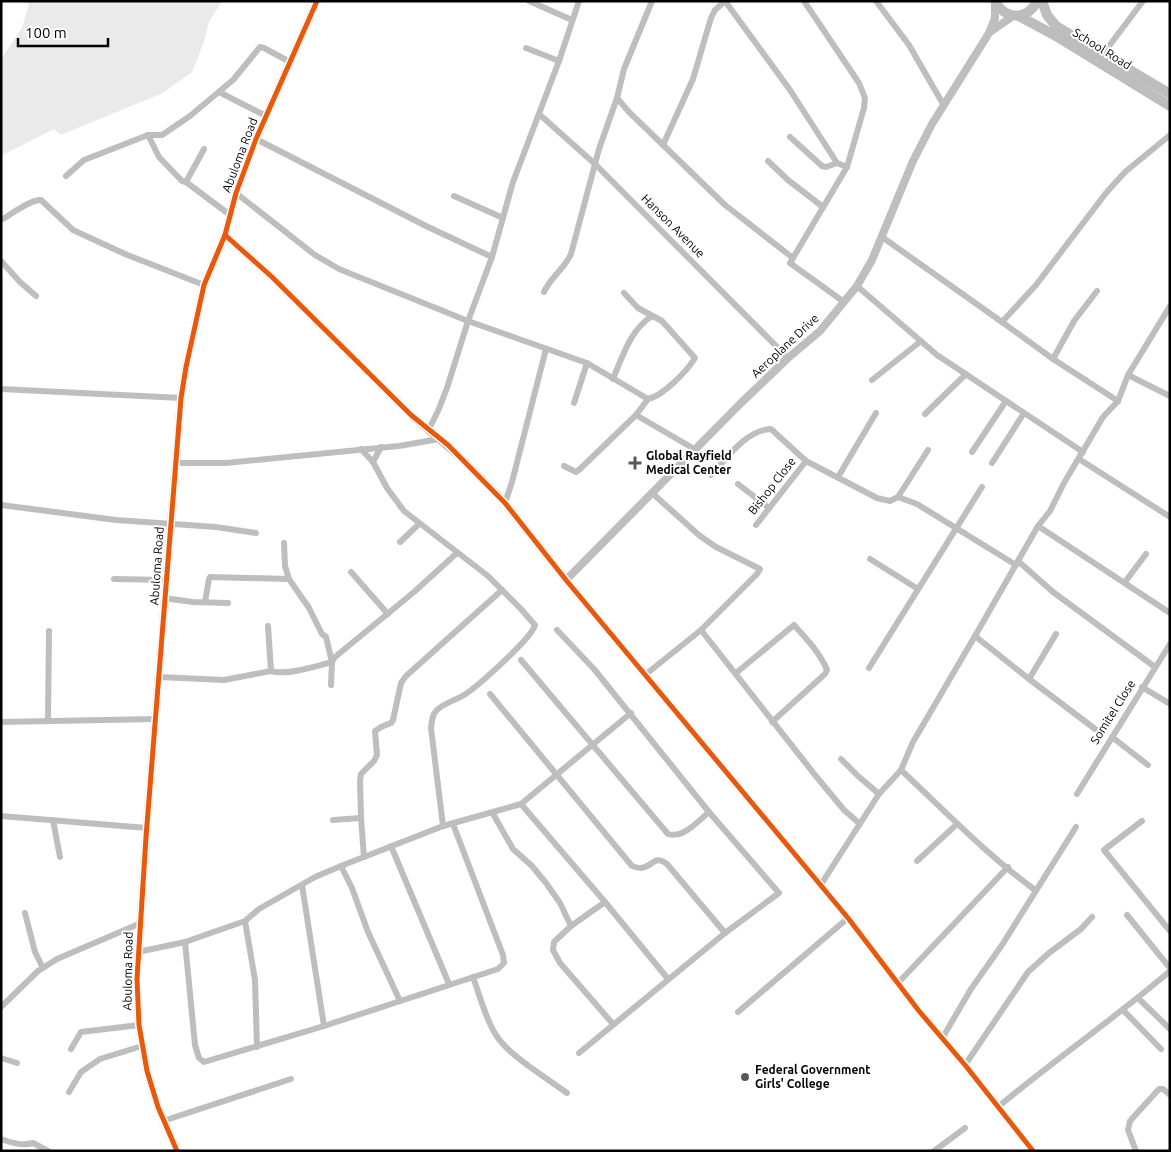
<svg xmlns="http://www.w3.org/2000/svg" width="1171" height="1152" font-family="Ubuntu,sans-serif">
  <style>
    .green { fill: #eaeaea }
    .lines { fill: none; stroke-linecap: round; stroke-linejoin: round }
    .minor { stroke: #bebebe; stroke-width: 6 }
    .tertiary { stroke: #bebebe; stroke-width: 8 }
    .primary { stroke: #bdbdbd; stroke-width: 10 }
    .cycleway-casing { stroke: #fff; stroke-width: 8 }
    .cycleway { stroke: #e8590c; stroke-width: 5 }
    .poi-dot { fill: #595959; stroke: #fff; stroke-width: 2 }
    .labels { text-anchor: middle; stroke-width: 4; stroke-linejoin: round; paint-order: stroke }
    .street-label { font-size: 12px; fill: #000; stroke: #fff }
    .poi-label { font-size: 12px; font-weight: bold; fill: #000; stroke: #fff; text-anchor: start }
  </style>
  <rect width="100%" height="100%" fill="#fff"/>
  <polygon class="green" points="25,1 222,1 209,22 204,42 192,72 163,93 61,135 54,129 1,156 1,59 22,28 29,4"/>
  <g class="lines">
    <g class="minor">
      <polyline points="529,1 572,20"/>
      <polyline points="725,1 790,90 837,163 847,167"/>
      <polyline points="876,1 909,45 943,104"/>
      <polyline points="526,48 559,61"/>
      <polyline points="1103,54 1143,1"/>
      <polyline points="219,92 266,116"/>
      <polyline points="617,98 629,112 725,205 793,258 790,263 844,302"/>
      <polyline points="539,114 595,164 788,358"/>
      <polyline points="148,135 159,157 182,181 186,182"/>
      <polyline points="790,137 822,166 826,167 837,163"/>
      <polyline points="256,139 426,226 492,257"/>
      <polyline points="663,145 693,79 711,18 715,10 725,1"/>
      <polyline points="204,149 186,182 230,215"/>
      <polyline points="768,161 788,180 823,207"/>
      <polyline points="66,176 84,160 148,135 162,135 190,116 233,80 260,47 264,48 290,62"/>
      <polyline points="236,193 315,255 339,269 468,321 587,363 648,399"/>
      <polyline points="454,196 503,218"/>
      <path d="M1,220C10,215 31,199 41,200L73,230L125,254L204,285"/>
      <polyline points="882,237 1002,322"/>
      <polyline points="793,258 847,167 864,108 865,98 859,83 804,1"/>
      <polyline points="1,261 20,282 36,296"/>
      <polyline points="857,286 937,355 1083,452"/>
      <path d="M544,292C550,278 565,268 571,254L599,149L617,98L624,69L652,1"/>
      <polyline points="1053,359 1074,321 1097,291"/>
      <polyline points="1128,375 1170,396"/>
      <path d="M613,379C623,356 630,330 652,316"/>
      <polyline points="872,380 921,341"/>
      <polyline points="1,389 181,398"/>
      <polyline points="1118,401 1053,359 1002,322 1036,285 1106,193 1125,172 1170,135"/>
      <polyline points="574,403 587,363"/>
      <polyline points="925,414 966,374"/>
      <polyline points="636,415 696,450"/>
      <polyline points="428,431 438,411 447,388 468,321 492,257 513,182 559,61 579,1"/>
      <path d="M361,449L373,462L387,488L404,511L488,576L520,608L535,625C532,638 477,687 464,695C456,700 444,703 437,710C432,714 432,721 431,728L443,826"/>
      <polyline points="972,452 1006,401"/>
      <polyline points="1079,459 1170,517"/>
      <polyline points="373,462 381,447"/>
      <polyline points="175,463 226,463 399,446 439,439"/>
      <polyline points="992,463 1024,413"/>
      <path d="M564,466L576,472L580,469L636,415L648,399C663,396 687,371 695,358L662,321L638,308L624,293"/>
      <path d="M711,475C727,458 746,430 771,429L806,461L877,498L890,501L898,497L928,450"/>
      <polyline points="838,477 876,413"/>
      <polyline points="738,484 769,508"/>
      <polyline points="898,497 917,504 1016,565"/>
      <polyline points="505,503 512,482 546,349"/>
      <polyline points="1,505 116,520 216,527 256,533"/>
      <polyline points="756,525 806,461"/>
      <polyline points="1038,526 1170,613"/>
      <polyline points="400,542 419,524"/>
      <polyline points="284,543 285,566 289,579 309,608 322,634 326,637 332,662 331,685"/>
      <polyline points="870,559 918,589"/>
      <polyline points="1018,561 1053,592 1155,667"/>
      <polyline points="351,572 388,614"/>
      <polyline points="114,579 166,580"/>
      <polyline points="566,580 848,918 919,1011 965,1065 1033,1151"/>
      <polyline points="1125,582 1146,554"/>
      <polyline points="164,598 193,602 228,603"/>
      <polyline points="205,602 209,579 210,577 289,579"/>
      <polyline points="268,626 271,671"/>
      <polyline points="557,630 594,669 709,812 779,893 725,933 579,1053"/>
      <polyline points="701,630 815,775 844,810 860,824"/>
      <polyline points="975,636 1029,679 1099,732"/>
      <path d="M521,660L668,834C683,839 698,821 709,812"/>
      <polyline points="869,668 982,487"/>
      <path d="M736,673L794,625C806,638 820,653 827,670L825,674L772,722"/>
      <polyline points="645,675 701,630 757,574 760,569 716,547 700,536 652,493"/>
      <path d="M159,677L224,680L271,671C285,676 318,666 332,662L335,657L414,592L457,553"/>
      <polyline points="1029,679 1056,634"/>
      <polyline points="1142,687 1170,704"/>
      <path d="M490,694L632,866C635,867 638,868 641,868C653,867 654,854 667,864L725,933"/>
      <polyline points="48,720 49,631"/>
      <polyline points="1,722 156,719"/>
      <polyline points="1112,737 1148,765"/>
      <polyline points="841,759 858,776 879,794"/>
      <path d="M901,770C945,811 987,855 1035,890"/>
      <polyline points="1077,794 1170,644"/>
      <polyline points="521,804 605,902 668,979"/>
      <polyline points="492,812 513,849 532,866 546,883 560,903 571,926"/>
      <polyline points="1,816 147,828"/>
      <polyline points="361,818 360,780 361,774 374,761 377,755 375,731 381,727 391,723 393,720 401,683 406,676 502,590"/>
      <polyline points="53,820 60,857"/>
      <polyline points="333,820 361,818 364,857"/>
      <polyline points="1142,821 1104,850 1170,931"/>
      <polyline points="391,846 449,984"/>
      <polyline points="917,861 957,824"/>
      <polyline points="341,866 352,888 368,932 400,1001"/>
      <polyline points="302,885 324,1026"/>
      <polyline points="820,886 879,794 901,770 913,742 975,636 1038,526 1050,511 1064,483 1103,417 1118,401 1128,375 1170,306"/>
      <polyline points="605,902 571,926 554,942 553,950 560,963 613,1024"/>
      <polyline points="25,913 35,952 43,968"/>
      <polyline points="1127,915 1170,968"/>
      <polyline points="245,921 255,980 257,1047"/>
      <polyline points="185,942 195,1045 199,1058 204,1062 324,1026 498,969 504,963 503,955 453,824"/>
      <polyline points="138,952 185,942 245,921 259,909 315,877 341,866 443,826 521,804 631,713"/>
      <path d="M473,977C480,996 485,1018 496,1035C509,1056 547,1078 567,1093"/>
      <polyline points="898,983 1008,867"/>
      <polyline points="1138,998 1170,1029"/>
      <polyline points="1,1007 38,971 57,959 141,923"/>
      <polyline points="1123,1010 1161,1049"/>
      <polyline points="738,1012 848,918"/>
      <polyline points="943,1037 971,989 1002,945 1076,827"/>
      <polyline points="71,1049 81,1032 139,1025"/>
      <polyline points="1,1058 17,1063"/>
      <polyline points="965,1065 1028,972 1049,953 1081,929 1092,917"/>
      <polyline points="69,1092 81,1072 100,1059 142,1046"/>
      <path d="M998,1107C1054,1060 1114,1019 1170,971"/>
      <polyline points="163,1121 291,1079"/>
      <path d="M1,1139C12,1143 22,1146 33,1143L48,1151"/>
      <polyline points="934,1151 965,1128"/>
      <polyline points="1136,1151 1128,1130 1130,1121 1159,1089 1163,1089 1170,1095"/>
    </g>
    <g class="tertiary">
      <polyline points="990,32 1013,16"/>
      <polyline points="225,235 272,277 411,415 460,457 505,503 566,580 741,403 788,358 820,331 857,286 872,260 913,161 932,124 989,33 995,18 995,3"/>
      <polyline points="177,1151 158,1107 147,1071 139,1025 137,979 146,837 181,398 186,367 204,285 225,235 236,193 256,139 317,1"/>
    </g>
    <g class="primary">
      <path d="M995,1C1005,20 1027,21 1037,1"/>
      <polyline points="1042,1 1047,15 1056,26 1170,94"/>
      <polyline points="1019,16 1056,36 1170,106"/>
    </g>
    <g class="cycleway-casing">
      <g id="cycleway">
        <polyline points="225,235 272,277 411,415 448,445 505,503 566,580 848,918 919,1011 965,1065 1033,1151"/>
        <polyline points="177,1151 158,1107 147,1071 139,1025 137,979 146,837 181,398 186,367 204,285 225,235 236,193 256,139 317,1"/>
      </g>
    </g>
    <use href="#cycleway" class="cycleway"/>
  </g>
  <g class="poi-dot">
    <path d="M632.5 455.5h5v5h5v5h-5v5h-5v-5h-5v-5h5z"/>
    <circle cx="745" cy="1077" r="5"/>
  </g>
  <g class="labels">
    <g class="street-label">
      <text transform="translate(1102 49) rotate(32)" y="4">School Road</text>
      <text transform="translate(240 155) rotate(-69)" y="4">Abuloma Road</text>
      <text transform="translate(673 226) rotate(45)" y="4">Hanson Avenue</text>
      <text transform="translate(785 346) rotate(-43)" y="4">Aeroplane Drive</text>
      <text transform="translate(772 486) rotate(-52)" y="4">Bishop Close</text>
      <text transform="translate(157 566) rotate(-86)" y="4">Abuloma Road</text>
      <text transform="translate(1113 712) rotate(-58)" y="4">Somitel Close</text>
      <text transform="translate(128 971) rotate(-89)" y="4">Abuloma Road</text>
    </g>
    <g class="poi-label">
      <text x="646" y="460">Global Rayfield<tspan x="646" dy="14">Medical Center</tspan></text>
      <text x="755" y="1074">Federal Government<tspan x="755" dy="14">Girls' College</tspan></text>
    </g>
  </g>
  <rect width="1171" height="1152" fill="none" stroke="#000000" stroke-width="5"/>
  <path d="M18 38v8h90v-8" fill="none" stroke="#000000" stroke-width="2.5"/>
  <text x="25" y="38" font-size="15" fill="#000000" stroke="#ffffff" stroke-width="4" paint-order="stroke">100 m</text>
</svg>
